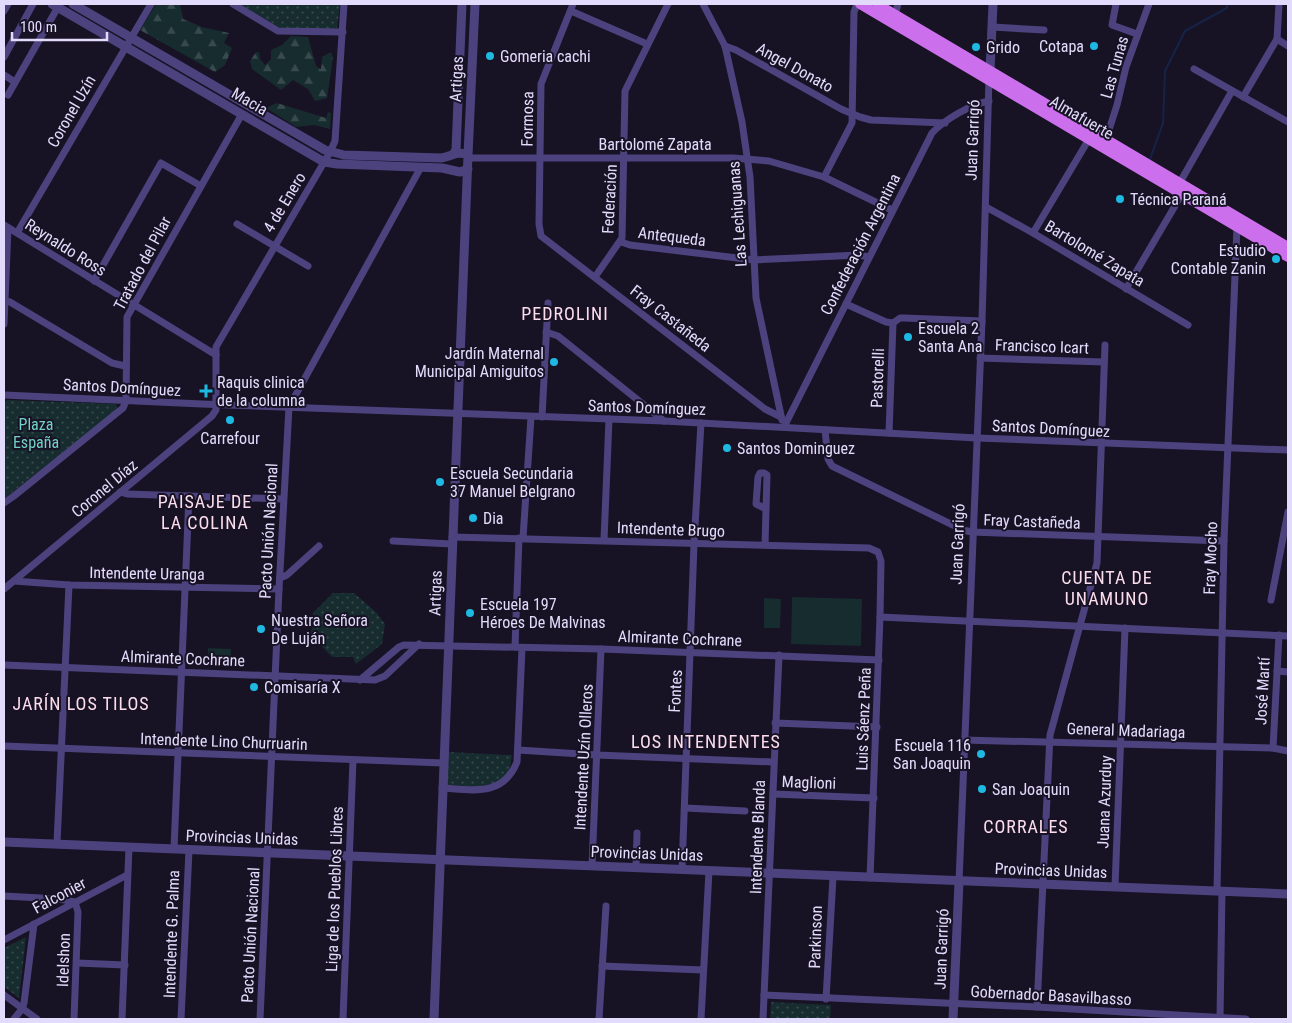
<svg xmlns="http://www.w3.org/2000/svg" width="1292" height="1023" font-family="'Roboto Condensed',sans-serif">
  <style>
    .green { fill: #162c2e }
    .forest { fill: url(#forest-firs) }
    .park { fill: url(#park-dots) }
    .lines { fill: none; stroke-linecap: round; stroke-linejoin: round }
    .stream { stroke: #152347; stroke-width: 2 }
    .minor { stroke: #4c437e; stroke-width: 7 }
    .tertiary { stroke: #4c437e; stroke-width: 9 }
    .primary { stroke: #cc6fed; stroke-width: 10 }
    .poi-dot { fill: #1eb9e3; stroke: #181225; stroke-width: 2 }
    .labels { text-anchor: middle; stroke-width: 4; stroke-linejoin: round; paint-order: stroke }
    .poi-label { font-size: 16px; fill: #e2dbfb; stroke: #181225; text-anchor: start }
    .street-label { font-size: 16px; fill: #e2dbfb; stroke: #181225 }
    .park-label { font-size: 16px; fill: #6fd2c5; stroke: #181225 }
    .neighbourhood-label { font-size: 18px; letter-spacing: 1px; fill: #fbddec; stroke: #181225 }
  </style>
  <defs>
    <pattern id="forest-firs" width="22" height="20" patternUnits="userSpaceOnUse" patternTransform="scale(1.25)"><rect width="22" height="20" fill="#162c2e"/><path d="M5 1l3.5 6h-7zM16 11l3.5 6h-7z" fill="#384a4d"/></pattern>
    <pattern id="park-dots" width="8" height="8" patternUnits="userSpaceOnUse" patternTransform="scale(1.25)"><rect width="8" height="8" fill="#162c2e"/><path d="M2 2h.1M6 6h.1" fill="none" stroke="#384a4d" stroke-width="1.8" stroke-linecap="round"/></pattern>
  </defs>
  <rect width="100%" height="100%" fill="#181225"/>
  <g class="green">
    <polygon points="792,597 862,599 861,646 791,644"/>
    <polygon points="764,598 781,599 780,628 764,628"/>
    <polygon points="208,648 231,649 231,661 208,660"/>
  </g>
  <g class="forest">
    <polygon points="156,4 180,4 183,19 202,27 229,33 224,43 232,48 225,65 215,72 140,30"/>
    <polygon points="291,36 308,37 316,66 321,69 322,57 331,52 333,58 327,98 315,101 308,89 293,80 281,90 252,69 250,61 256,52 259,52 260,59 265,65 271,59 271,50 282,45"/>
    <polygon points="277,103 326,118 328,112 331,113 330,129 314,125 296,127 266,108"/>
  </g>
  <g class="park">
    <polygon points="239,4 340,4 337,28 332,29 282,29"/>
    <polygon points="7,400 116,404 117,407 116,410 4,499 4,403"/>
    <polygon points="333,593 354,593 376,612 385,624 382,644 356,664 353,657 332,657 311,635 313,613"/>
    <path d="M448,752L512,755C511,759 511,766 509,770C501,791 465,786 447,785Z"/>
    <polygon points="26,937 19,998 4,987 4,948"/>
    <polygon points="771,1002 831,1005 830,1019 770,1019"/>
  </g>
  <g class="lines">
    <polyline class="stream" points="1149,162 1163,123 1165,71 1185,31 1227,8 1227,4"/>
    <g class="minor">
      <polyline points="233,4 278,31 343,32"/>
      <polyline points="573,4 541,84 539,224 541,236 765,409 781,417"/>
      <polyline points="703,4 725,46 742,122 750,177 756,298 782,420"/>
      <polyline points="1116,4 1112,25 1137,34"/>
      <polyline points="4,11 8,4"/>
      <polyline points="571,11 647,44"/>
      <polyline points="895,15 898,4"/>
      <polyline points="992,27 1044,30"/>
      <polyline points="1277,39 1288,46"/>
      <polyline points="725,46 736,50 841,109 860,117 871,120 945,123"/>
      <polyline points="4,57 33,4"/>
      <polyline points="1194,69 1288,122"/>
      <polyline points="4,75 15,82"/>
      <polyline points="8,95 58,7"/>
      <polyline points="1243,97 1277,39 1279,4"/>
      <polyline points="1106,139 1117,105 1126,67 1149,4"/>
      <polyline points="469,158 733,158 769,161 824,177 892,210"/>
      <polyline points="824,177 852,123 854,12 857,4"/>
      <polyline points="1179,184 1232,91"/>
      <polyline points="986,207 1033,233 1188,325"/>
      <polyline points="237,224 308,266"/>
      <polyline points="4,225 216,355"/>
      <polyline points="17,233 151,4"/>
      <polyline points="1033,233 1089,139"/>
      <polyline points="621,242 630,245 754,260 859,255 869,257"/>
      <polyline points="595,277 622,238 625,91 668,4"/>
      <polyline points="94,281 161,163 201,186"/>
      <polyline points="1126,289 1182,194"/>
      <polyline points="5,301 10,302 112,363 125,366"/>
      <polyline points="846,304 886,322 893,323 900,318 904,318 982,321"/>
      <polyline points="4,324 8,228"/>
      <polyline points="546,332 558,336 664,421"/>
      <polyline points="980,358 1104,362"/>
      <polyline points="4,395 202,404 664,421 977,438 1288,450"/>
      <polyline points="542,417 548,303"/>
      <path d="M784,427L932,133C944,120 971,104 989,101"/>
      <polyline points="825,430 828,459 832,466 963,530 972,532 1224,541"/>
      <polyline points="889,433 893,323"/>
      <polyline points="120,492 127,494 283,499"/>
      <polyline points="4,503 14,496 123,408 126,401 127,317 242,114"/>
      <polyline points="452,537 869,548 878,552 881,561 880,617 870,878"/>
      <polyline points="523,538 531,417"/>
      <polyline points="604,540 609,419"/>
      <polyline points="393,541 452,544"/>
      <polyline points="765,545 767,475 764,473 760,473 758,477 756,504 766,509"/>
      <polyline points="280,578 287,575 319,546"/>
      <polyline points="14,581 69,585 279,589"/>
      <polyline points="4,589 212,416 216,410 216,347 330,152 335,141 344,4"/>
      <polyline points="1271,600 1288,512"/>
      <polyline points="880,617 1288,636"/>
      <polyline points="515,647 519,538"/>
      <polyline points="4,665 375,680 385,676 419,644"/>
      <polyline points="1277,671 1288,672"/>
      <polyline points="360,680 399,647 404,645 601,649 879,660"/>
      <polyline points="775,723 877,727"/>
      <polyline points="963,740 1273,748 1288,751"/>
      <polyline points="4,746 443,763"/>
      <polyline points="1273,748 1279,635"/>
      <polyline points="518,750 597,755 773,762"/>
      <path d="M442,788C473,790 503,797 517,762L522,648"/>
      <polyline points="773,794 874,798"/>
      <polyline points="685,808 745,811"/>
      <polyline points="57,843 69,585"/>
      <polyline points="174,849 189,496"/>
      <polyline points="592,866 601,649"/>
      <polyline points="636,868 637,833"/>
      <polyline points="682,870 694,544 701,423"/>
      <polyline points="959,882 982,321 989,78"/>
      <polyline points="1115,887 1125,628"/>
      <polyline points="1217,891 1224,541 1237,227"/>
      <polyline points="4,896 59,899 75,902 78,912 74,1019"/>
      <polyline points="4,940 127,875"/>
      <polyline points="77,963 125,965"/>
      <polyline points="602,966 703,970"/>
      <polyline points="4,995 37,1019"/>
      <polyline points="764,995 1037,1007 1246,1019"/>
      <polyline points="826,999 833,877"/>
      <polyline points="1037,1007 1050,735 1097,563 1105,345"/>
      <polyline points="14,1019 22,1009 24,1003 34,924"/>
      <polyline points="122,1019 129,847"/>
      <polyline points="181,1019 189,850"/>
      <polyline points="260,1019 279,589 289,407 421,167"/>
      <polyline points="343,1019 353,760"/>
      <polyline points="599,1019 606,906"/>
      <polyline points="701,1019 709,871"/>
      <polyline points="763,1019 779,655"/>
      <polyline points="1220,1019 1222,891"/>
    </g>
    <g class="tertiary">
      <polyline points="52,4 324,162 337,164 442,168 460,172 468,169"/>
      <path d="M73,4L325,150L344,155L441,158C451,157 457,150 468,155L434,1019"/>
      <polyline points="990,71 993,4"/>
      <polyline points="454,153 456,150 462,4"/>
      <polyline points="468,155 475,4"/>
      <polyline points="4,842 1288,894"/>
      <polyline points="953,1019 959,882"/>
    </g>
    <g class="primary">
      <polyline points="860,4 1288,257"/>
      <polyline points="877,4 1288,247"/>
    </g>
  </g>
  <g class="poi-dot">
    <circle cx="1094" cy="46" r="5"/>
    <circle cx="976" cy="47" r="5"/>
    <circle cx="490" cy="56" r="5"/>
    <circle cx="1120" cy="199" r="5"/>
    <circle cx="1276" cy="259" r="5"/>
    <circle cx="908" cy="337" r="5"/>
    <circle cx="554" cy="362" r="5"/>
    <path d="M203.5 383.5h5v5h5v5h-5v5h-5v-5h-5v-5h5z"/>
    <circle cx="230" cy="420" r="5"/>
    <circle cx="727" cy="448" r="5"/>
    <circle cx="440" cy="482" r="5"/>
    <circle cx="473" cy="518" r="5"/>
    <circle cx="470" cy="613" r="5"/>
    <circle cx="261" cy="629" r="5"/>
    <circle cx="254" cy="687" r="5"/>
    <circle cx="981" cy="754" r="5"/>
    <circle cx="982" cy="789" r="5"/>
  </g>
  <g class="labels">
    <g class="poi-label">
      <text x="1084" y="52" text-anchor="end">Cotapa</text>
      <text x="986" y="53">Grido</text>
      <text x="500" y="62">Gomeria cachi</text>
      <text x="1130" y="205">Técnica Paraná</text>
      <text x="1266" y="256" text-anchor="end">Estudio<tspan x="1266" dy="18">Contable Zanin</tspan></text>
      <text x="918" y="334">Escuela 2<tspan x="918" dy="18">Santa Ana</tspan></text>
      <text x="544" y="359" text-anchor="end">Jardín Maternal<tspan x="544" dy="18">Municipal Amiguitos</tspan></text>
      <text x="217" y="388">Raquis clinica<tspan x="217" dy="18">de la columna</tspan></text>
      <text x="230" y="444" text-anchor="middle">Carrefour</text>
      <text x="737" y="454">Santos Dominguez</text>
      <text x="450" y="479">Escuela Secundaria<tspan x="450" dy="18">37 Manuel Belgrano</tspan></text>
      <text x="483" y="524">Dia</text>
      <text x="480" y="610">Escuela 197<tspan x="480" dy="18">Héroes De Malvinas</tspan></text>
      <text x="271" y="626">Nuestra Señora<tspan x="271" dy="18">De Luján</tspan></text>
      <text x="264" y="693">Comisaría X</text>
      <text x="971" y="751" text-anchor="end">Escuela 116<tspan x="971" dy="18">San Joaquin</tspan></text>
      <text x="992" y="795">San Joaquin</text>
    </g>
    <g class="street-label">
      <text transform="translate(795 67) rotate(29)" y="6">Angel Donato</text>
      <text transform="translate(1114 67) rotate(-74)" y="6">Las Tunas</text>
      <text transform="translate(456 79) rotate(-87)" y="6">Artigas</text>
      <text transform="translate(250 101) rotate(30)" y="6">Macia</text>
      <text transform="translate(71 111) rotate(-60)" y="6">Coronel Uzín</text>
      <text transform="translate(1082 117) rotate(30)" y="6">Almafuerte</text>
      <text transform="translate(527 119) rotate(-89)" y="6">Formosa</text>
      <text transform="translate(972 140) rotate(-88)" y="6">Juan Garrigó</text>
      <text x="655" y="150">Bartolomé Zapata</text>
      <text transform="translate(609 199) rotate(-87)" y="6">Federación</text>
      <text transform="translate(284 202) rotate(-59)" y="6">4 de Enero</text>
      <text transform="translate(737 214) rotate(-94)" y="6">Las Lechiguanas</text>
      <text transform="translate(672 236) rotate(7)" y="6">Antequeda</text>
      <text transform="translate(860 244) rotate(-63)" y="6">Confederación Argentina</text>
      <text transform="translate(66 247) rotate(32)" y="6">Reynaldo Ross</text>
      <text transform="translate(1095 253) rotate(31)" y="6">Bartolomé Zapata</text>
      <text transform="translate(142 263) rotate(-62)" y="6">Tratado del Pilar</text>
      <text transform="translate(671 318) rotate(38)" y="6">Fray Castañeda</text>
      <text transform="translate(1042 346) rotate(2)" y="6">Francisco Icart</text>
      <text transform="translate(877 378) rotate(-88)" y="6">Pastorelli</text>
      <text transform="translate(122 387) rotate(3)" y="6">Santos Domínguez</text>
      <text transform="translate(647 407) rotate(2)" y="6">Santos Domínguez</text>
      <text transform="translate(1051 428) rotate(3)" y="6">Santos Domínguez</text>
      <text transform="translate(104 488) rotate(-40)" y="6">Coronel Díaz</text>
      <text transform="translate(1032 521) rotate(2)" y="6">Fray Castañeda</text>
      <text transform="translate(671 529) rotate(2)" y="6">Intendente Brugo</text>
      <text transform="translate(268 531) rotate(-87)" y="6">Pacto Unión Nacional</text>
      <text transform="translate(957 544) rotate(-88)" y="6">Juan Garrigó</text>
      <text transform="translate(1210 558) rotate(-88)" y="6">Fray Mocho</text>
      <text transform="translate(147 573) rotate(1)" y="6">Intendente Uranga</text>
      <text transform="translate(435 593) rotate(-88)" y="6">Artigas</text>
      <text transform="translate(680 638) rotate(2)" y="6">Almirante Cochrane</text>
      <text transform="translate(183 658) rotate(2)" y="6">Almirante Cochrane</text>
      <text transform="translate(675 691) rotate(-87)" y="6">Fontes</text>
      <text transform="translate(1262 691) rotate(-87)" y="6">José Martí</text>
      <text transform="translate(863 719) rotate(-88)" y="6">Luis Sáenz Peña</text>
      <text transform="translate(1126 730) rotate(2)" y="6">General Madariaga</text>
      <text transform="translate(224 741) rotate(2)" y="6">Intendente Lino Churruarin</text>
      <text transform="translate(583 757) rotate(-87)" y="6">Intendente Uzín Olleros</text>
      <text transform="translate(809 782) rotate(2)" y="6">Maglioni</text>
      <text transform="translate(1104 802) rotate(-88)" y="6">Juana Azurduy</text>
      <text transform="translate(242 837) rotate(2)" y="6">Provincias Unidas</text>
      <text transform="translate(757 837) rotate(-88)" y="6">Intendente Blanda</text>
      <text transform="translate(647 853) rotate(2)" y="6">Provincias Unidas</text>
      <text transform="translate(1051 870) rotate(2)" y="6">Provincias Unidas</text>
      <text transform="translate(334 889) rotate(-88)" y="6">Liga de los Pueblos Libres</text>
      <text transform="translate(59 895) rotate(-28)" y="6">Falconier</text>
      <text transform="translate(171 934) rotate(-88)" y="6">Intendente G. Palma</text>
      <text transform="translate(250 935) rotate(-87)" y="6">Pacto Unión Nacional</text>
      <text transform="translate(815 937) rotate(-88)" y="6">Parkinson</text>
      <text transform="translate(941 949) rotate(-88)" y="6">Juan Garrigó</text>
      <text transform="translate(63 960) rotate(-88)" y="6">Idelshon</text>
      <text transform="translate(1051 995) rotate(3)" y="6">Gobernador Basavilbasso</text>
    </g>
    <g class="park-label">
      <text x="36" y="430">Plaza<tspan x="36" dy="18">España</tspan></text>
    </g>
    <g class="neighbourhood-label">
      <text x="565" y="320">PEDROLINI</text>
      <text x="205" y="508">PAISAJE DE<tspan x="205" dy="21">LA COLINA</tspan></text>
      <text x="1107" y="584">CUENTA DE<tspan x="1107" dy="21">UNAMUNO</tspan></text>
      <text x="81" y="710">JARÍN LOS TILOS</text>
      <text x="706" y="748">LOS INTENDENTES</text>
      <text x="1026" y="833">CORRALES</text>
    </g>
  </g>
  <rect width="1292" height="1023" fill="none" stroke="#e2dbfb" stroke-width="10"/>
  <path d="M12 32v8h95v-8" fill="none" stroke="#e2dbfb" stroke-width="2.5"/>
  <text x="20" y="32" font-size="15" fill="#e2dbfb" stroke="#181225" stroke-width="4" paint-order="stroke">100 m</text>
</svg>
